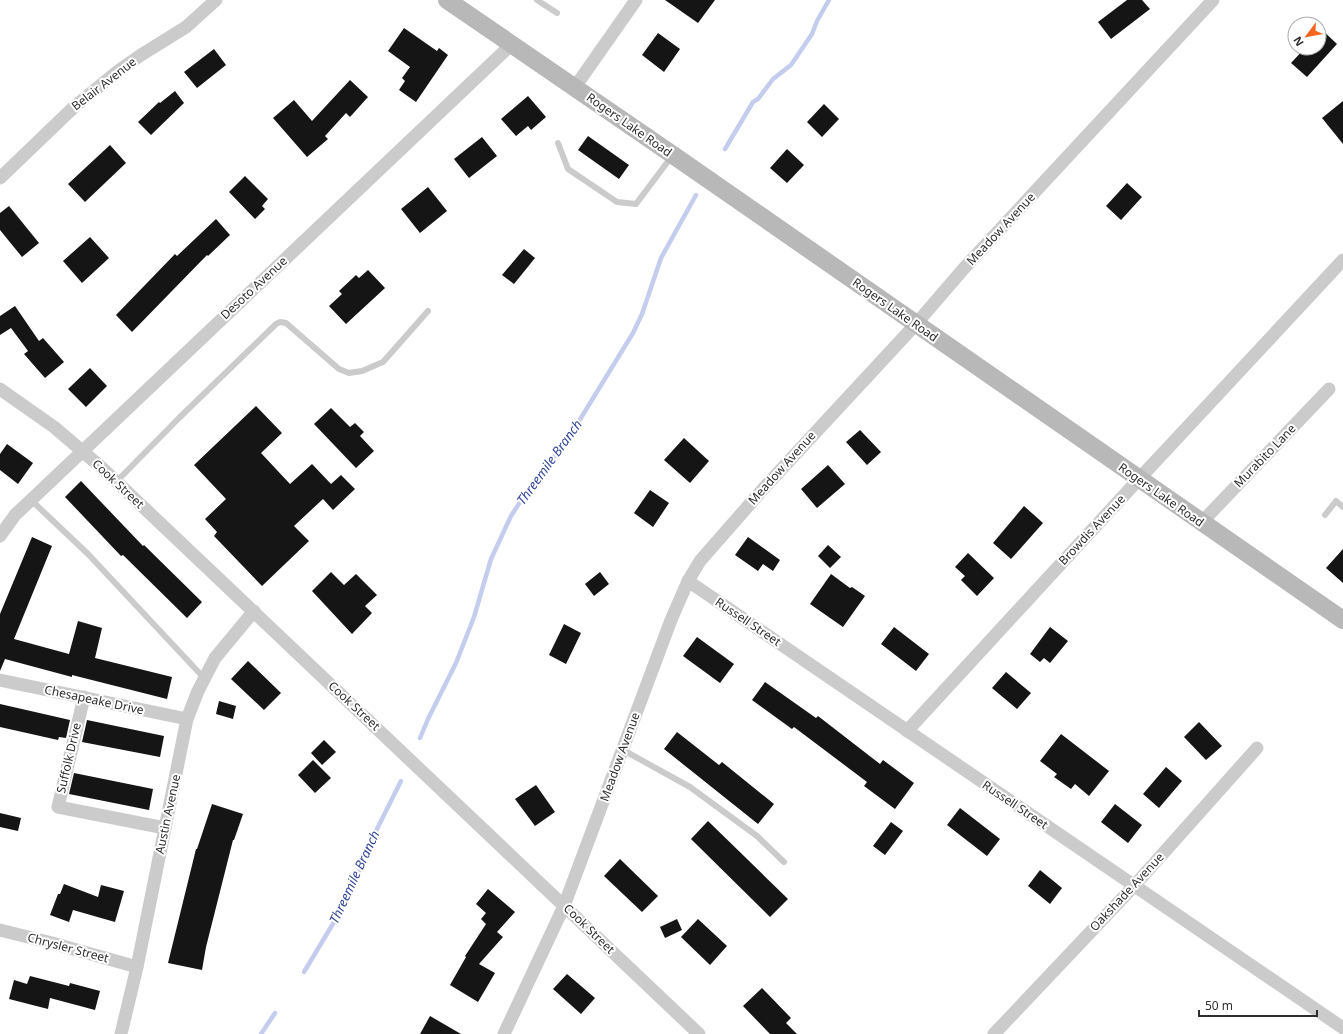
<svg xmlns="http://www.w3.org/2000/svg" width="1343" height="1034" font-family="'Noto Sans',sans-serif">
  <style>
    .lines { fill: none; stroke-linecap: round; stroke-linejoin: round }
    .stream { stroke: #c5cdef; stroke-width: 4.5 }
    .building { fill: #151515 }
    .lane { stroke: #cbcbcb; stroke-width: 6 }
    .street { stroke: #cbcbcb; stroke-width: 13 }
    .secondary { stroke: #b8b8b8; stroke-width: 18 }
    .labels { text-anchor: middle; stroke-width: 4; stroke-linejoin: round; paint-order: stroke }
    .street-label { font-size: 12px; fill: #2e2e2e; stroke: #fff }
    .water-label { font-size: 13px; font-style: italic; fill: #344999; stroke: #fff }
  </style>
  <rect width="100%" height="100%" fill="#fff"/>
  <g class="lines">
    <g class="stream">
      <polyline points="725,149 753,102 758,99 773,79 791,65 812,34 817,21 829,0"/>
      <polyline points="420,738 428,719 456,663 474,617 491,559 511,516 535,479 540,476 550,459 555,456 568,434 576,426 633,333 642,314 661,258 696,195"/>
      <polyline points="304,972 340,912 368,852 368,847 401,781"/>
      <polyline points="261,1034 275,1013"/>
    </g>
  </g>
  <g class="building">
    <polygon points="665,0 715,0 698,23"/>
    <polygon points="1127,0 1142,0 1150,9 1111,39 1098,22"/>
    <polygon points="1319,27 1337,44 1307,77 1291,63 1305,48 1319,48"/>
    <polygon points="404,28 437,51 439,48 448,55 416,102 399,90 405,81 402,78 410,67 388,51"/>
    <polygon points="658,33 680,49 664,72 642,55"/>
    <polygon points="214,49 226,65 197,88 184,72"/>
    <polygon points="350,80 368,97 350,117 346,113 325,136 328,139 307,157 273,118 294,100 312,121"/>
    <polygon points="175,91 184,103 151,135 138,122 159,102 160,103"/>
    <polygon points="528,96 546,117 531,130 528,126 516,136 501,119"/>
    <polygon points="1343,101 1343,144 1322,118"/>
    <polygon points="824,104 839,119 822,137 807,122"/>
    <polygon points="588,136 629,165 619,179 578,150"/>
    <polygon points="482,137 497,156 469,178 454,159"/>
    <polygon points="110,145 126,163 85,202 68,184"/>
    <polygon points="787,149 804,165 787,183 770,168"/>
    <polygon points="245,176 268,199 262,206 265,209 255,219 229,192"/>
    <polygon points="1127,183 1142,197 1121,220 1106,206"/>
    <polygon points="428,187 447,211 420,233 401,209"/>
    <polygon points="9,206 39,243 22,257 0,230 0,213"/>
    <polygon points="216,219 230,235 208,256 207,255 132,332 116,315 175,254 177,256"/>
    <polygon points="90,237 109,258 82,283 63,261"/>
    <polygon points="524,249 535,258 514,284 502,275"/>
    <polygon points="368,270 385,288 346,324 329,306 342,294 339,291 356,275 359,278"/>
    <polygon points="15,306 39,341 43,338 64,362 45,378 24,354 28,351 11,328 0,335 0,316"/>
    <polygon points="90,368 107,386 86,407 68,389"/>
    <polygon points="256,406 282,433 261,453 290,484 312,464 331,484 341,475 355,489 333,510 323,499 294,526 309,541 262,586 214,536 217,532 205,519 226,499 194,465"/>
    <polygon points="331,408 350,427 355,423 364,432 360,436 374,451 356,468 314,424"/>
    <polygon points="860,430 881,452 867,465 846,442"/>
    <polygon points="684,438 709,461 690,483 664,460"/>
    <polygon points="7,444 33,463 18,484 0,470 0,454"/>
    <polygon points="828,465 845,484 817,508 801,489"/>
    <polygon points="81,481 143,546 144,545 202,602 187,618 123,555 121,556 65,497"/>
    <polygon points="650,490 669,503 653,527 634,513"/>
    <polygon points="1024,506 1043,523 1011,559 993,543"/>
    <polygon points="32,537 52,546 14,639 69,654 78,621 102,628 95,658 172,677 167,699 72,675 72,677 5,659 0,671 0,614"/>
    <polygon points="748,537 780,560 773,571 763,564 758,571 735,555"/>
    <polygon points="828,545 841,557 830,568 818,556"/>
    <polygon points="1343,549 1343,583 1326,568"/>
    <polygon points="968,553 994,578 977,596 961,580 965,576 955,567"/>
    <polygon points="331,572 344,585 356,574 377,595 365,606 372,613 352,634 312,591"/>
    <polygon points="600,572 609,584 594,596 585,584"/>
    <polygon points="831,574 850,588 852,587 865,596 843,627 810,604"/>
    <polygon points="564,624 581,633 566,664 549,655"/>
    <polygon points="894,627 929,654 916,671 881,644"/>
    <polygon points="1050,627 1068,641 1050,663 1044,658 1040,662 1030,654"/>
    <polygon points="697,637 734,664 720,683 683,656"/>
    <polygon points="248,661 281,693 264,710 231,679"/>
    <polygon points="1006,672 1031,693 1017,709 992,688"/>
    <polygon points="765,682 816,718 818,716 880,764 883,760 914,783 895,809 864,786 867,782 794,727 792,729 752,700"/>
    <polygon points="219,701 236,706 233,719 216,714"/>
    <polygon points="0,704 70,720 66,738 59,737 58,740 0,727"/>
    <polygon points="87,720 164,736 160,757 82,742"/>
    <polygon points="1199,722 1222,746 1206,760 1184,737"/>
    <polygon points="677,732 719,765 722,762 774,804 758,824 664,749"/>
    <polygon points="1061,734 1109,771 1089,796 1075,784 1071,789 1054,777 1057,774 1040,761"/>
    <polygon points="324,740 336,752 322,765 311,753"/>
    <polygon points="313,760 331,778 315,793 298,775"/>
    <polygon points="1166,767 1182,781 1159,808 1143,794"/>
    <polygon points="74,773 153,789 149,810 69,794"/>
    <polygon points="536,785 555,812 535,826 515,799"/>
    <polygon points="212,804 243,814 234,840 233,840 206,947 202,970 168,963 196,849 197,849"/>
    <polygon points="1115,804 1142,825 1128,843 1101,822"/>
    <polygon points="960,808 1000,839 987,856 947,825"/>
    <polygon points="0,813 21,818 18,831 0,827"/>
    <polygon points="708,821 788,899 770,917 691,839"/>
    <polygon points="891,822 903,831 885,855 873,846"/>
    <polygon points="620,859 658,896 642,912 604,876"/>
    <polygon points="1040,870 1062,888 1050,904 1028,886"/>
    <polygon points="64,884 98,897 101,885 124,891 115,922 73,910 69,922 50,915 58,894 60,894"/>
    <polygon points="488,889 515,912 497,932 503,937 479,964 495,973 478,1002 450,985 466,957 465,956 486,924 481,919 486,913 476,904"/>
    <polygon points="677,919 682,930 665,938 660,927"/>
    <polygon points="698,919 727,946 710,965 681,937"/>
    <polygon points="567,974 595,998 581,1014 553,989"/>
    <polygon points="30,976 69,986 70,983 100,991 95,1010 50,998 48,1009 9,999 14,980 27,984"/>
    <polygon points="762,988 791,1018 786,1023 797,1034 770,1034 743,1006"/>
    <polygon points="430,1016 461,1034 420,1034"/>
  </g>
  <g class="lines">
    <g class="lane">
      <polyline points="537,0 557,13"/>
      <polyline points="558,143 568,169 617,202 636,204 672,156"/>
      <polyline points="117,481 179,418 276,324 280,322 286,323 339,369 349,373 362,371 383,362 428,311"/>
      <polyline points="31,500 88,554 205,679"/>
      <polyline points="1325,515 1336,501 1343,507"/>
      <polyline points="623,750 690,787 757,836 784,862"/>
    </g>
    <g class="street">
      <polyline points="575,87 636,0"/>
      <polyline points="0,178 74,107 118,71 141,55 186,27 216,0"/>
      <polyline points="0,389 54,427 102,468 699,1034"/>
      <polyline points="1201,523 1329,389"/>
      <polyline points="0,536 15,515 31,500 512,44"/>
      <polyline points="688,581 1343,1028"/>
      <polyline points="0,680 187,719"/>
      <polyline points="84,697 58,807 165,828"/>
      <polyline points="907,731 1139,479 1343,260"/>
      <polyline points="0,930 52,943 137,967"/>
      <polyline points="121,1034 137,967 187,719 198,691 215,658 254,611"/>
      <polyline points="504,1034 564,906 671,620 688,581 700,561 763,489 916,324 966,266 1213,0"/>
      <polyline points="994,1034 1134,886 1257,748"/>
    </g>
    <polyline class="secondary" points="447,0 673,155 1343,620"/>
  </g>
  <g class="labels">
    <g class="street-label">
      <text transform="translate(104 84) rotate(-38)" y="4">Belair Avenue</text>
      <text transform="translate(629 125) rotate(35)" y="4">Rogers Lake Road</text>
      <text transform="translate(1001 229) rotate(-47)" y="4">Meadow Avenue</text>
      <text transform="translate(254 288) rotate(-43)" y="4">Desoto Avenue</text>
      <text transform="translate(895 310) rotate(35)" y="4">Rogers Lake Road</text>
      <text transform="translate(1265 456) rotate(-46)" y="4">Murabito Lane</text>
      <text transform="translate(782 468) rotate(-48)" y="4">Meadow Avenue</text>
      <text transform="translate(118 484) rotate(43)" y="4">Cook Street</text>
      <text transform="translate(1161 495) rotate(35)" y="4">Rogers Lake Road</text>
      <text transform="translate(1092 530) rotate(-47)" y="4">Browdis Avenue</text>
      <text transform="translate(748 622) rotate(34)" y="4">Russell Street</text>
      <text transform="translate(94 700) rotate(12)" y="4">Chesapeake Drive</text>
      <text transform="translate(354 706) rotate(43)" y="4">Cook Street</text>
      <text transform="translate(620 757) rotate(-70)" y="4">Meadow Avenue</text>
      <text transform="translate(69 758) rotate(-77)" y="4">Suffolk Drive</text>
      <text transform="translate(1015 805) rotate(34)" y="4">Russell Street</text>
      <text transform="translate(168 814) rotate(-78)" y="4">Austin Avenue</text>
      <text transform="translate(1127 892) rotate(-47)" y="4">Oakshade Avenue</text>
      <text transform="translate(589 929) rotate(44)" y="4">Cook Street</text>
      <text transform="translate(68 948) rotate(15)" y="4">Chrysler Street</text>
    </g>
    <g class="water-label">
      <text transform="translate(549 462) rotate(-54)" y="5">Threemile Branch</text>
      <text transform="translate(354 877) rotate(-65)" y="5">Threemile Branch</text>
    </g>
  </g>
  <g transform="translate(1307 36) rotate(238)"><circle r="19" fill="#ffffff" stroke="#ababab"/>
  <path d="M0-3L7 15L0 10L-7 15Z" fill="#f6661f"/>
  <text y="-6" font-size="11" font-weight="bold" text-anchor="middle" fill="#2e2e2e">N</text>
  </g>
  <path d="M1199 1010v6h118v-6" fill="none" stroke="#2e2e2e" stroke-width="2"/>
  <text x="1205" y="1010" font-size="12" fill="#2e2e2e" stroke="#ffffff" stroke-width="3" paint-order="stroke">50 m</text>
</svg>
